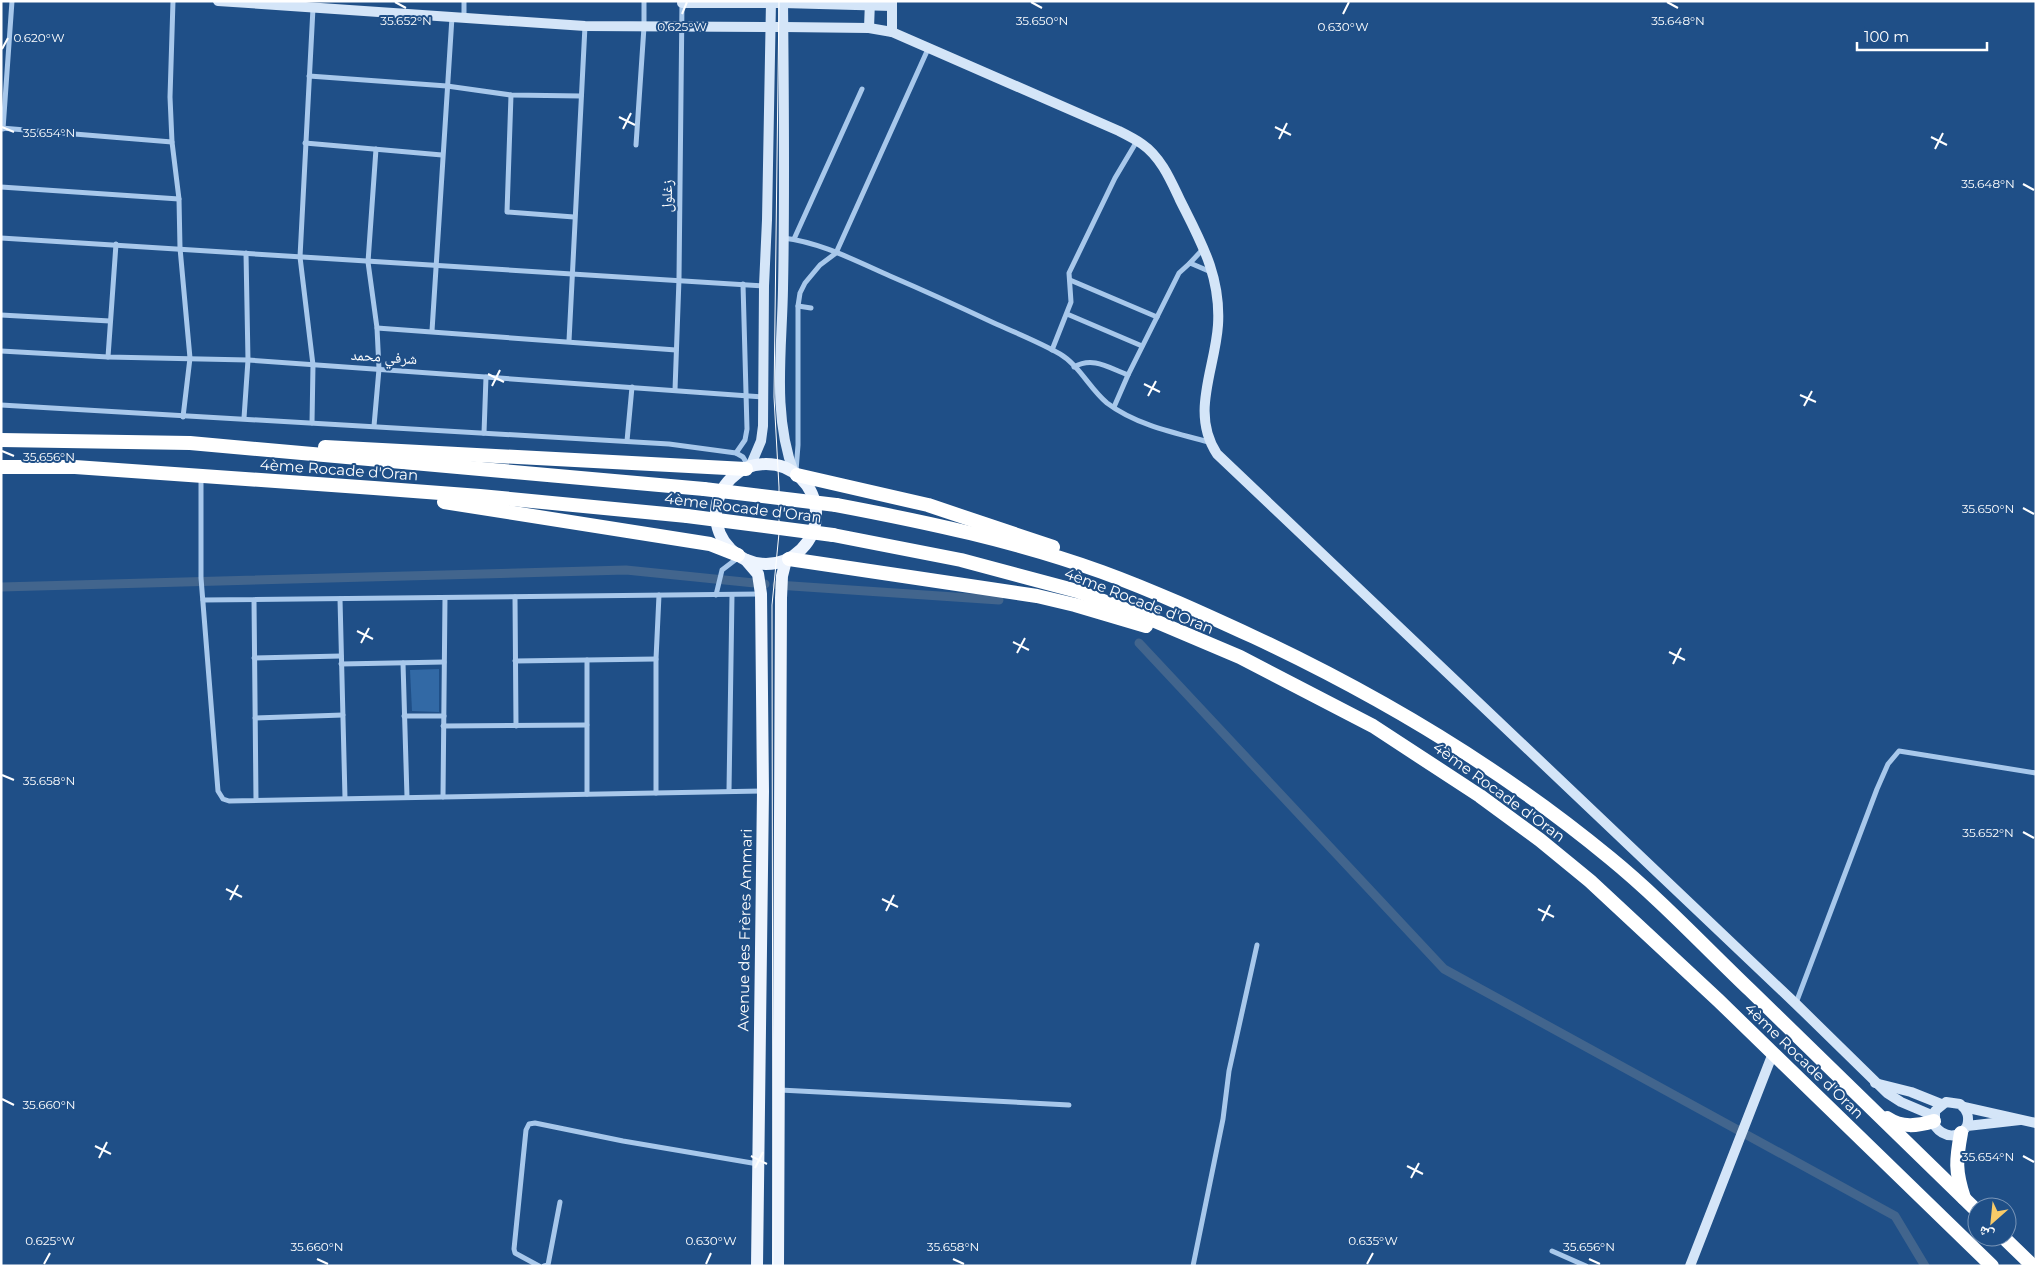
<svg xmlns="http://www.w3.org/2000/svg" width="2037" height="1267" font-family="Montserrat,'Noto Naskh Arabic',sans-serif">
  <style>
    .green { fill: #3269a5 }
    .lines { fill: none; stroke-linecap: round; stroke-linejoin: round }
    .canal { stroke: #42658d; stroke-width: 9 }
    .street { stroke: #a8c8eb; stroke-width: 5 }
    .secondary { stroke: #d4e5f8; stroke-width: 10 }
    .primary { stroke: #edf4fe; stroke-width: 12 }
    .highway { stroke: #fff; stroke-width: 14 }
    .tram { stroke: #fff; stroke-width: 1 }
    .highway-bridge { stroke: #fff; stroke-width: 14 }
    .ticks { fill: none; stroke: #fff; stroke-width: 2 }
    .labels { text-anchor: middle; stroke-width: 4; stroke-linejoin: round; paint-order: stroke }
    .street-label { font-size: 15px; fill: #fff; stroke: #1f4f87 }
    .ticks-label { font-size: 12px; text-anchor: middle; fill: #fff; stroke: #1f4f87; stroke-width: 4; stroke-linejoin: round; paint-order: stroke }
  </style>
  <rect width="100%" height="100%" fill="#1f4f87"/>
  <polygon class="green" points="439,669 439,712 412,711 410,670"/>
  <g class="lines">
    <g class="canal">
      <polyline points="777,585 999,600"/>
      <polyline points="1,587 626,570 765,584"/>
      <polyline points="1139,643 1444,969 1895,1216 1925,1266"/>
    </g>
    <g class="street">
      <polyline points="173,1 170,97 172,142 179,199 180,248 190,358 183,417"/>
      <polyline points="464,18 464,1"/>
      <polyline points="309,76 447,86 511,95 581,96"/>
      <polyline points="511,95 507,212 574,217"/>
      <polyline points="1,128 172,142"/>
      <polyline points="3,129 12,1"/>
      <polyline points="305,143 442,155"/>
      <polyline points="636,145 644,27 644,1"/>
      <polyline points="1,187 179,199"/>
      <polyline points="1,238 764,286"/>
      <path d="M783,238C820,242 856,261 890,276C925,291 960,307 994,323C1016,333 1039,342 1060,354C1079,365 1090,389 1107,403C1136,425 1175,433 1209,442"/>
      <polyline points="794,239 862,89"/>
      <polyline points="1190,263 1204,248"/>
      <polyline points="1070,280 1157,317"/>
      <polyline points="798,306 811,308"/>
      <polyline points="1067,314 1142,346"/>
      <polyline points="1,315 110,321"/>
      <polyline points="377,328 676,350"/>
      <polyline points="432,331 452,17"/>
      <polyline points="569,341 585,26"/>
      <polyline points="1052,350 1071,302 1069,273 1115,178 1137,141"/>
      <polyline points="1,351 108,357 248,360 763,397"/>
      <polyline points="108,357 116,244"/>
      <path d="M1074,367C1093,356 1109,368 1128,375"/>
      <polyline points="675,390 679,279 682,2"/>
      <polyline points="1,405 669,444 736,453 743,457 749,467"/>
      <polyline points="1114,407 1128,375 1179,273 1190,263 1211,272"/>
      <polyline points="244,418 248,360 246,253"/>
      <polyline points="312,423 313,365 300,257 313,8"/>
      <polyline points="374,426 379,369 377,328 368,262 376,149"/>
      <polyline points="484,433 486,377"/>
      <polyline points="627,441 632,387"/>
      <polyline points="736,453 745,440 747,429 743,284"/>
      <polyline points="796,471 798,445 798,306 800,293 805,283 820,265 836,253 928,49"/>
      <polyline points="201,477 201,578 218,791 223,799 229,801 762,791"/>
      <polyline points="716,595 722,570 739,557"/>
      <polyline points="515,597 516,726"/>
      <polyline points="340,599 345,798"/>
      <polyline points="203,600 760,594"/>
      <polyline points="254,600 256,800"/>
      <polyline points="254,658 341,656"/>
      <polyline points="515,661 656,659"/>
      <polyline points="403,663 407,797"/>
      <polyline points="341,664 444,662"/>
      <polyline points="404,716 444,716"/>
      <polyline points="255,718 343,715"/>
      <polyline points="443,726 587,725"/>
      <polyline points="729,791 732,595"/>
      <polyline points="656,793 656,659 659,595"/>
      <polyline points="587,794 587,660"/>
      <polyline points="443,797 445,598"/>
      <polyline points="1796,1003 1877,789 1888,764 1899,751 2036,773"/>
      <polyline points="780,1090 1069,1105"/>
      <polyline points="1552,1251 1586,1266"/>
      <polyline points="539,1266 515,1253 514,1249 526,1130 529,1124 535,1123 623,1141 758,1164"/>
      <polyline points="544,1266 548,1265 560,1202"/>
      <polyline points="1193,1266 1223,1119 1229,1071 1257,945"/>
    </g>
    <g class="secondary">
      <path d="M218,1L585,26L784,27L869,28L892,32L1119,131C1127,135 1135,139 1142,144C1161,157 1171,181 1180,200C1201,242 1221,276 1218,325C1215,370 1190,413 1217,454L1796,1004L1887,1093L1901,1102L1934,1116"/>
      <path d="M783,1C784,97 785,193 783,289C782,350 772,415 794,473"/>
      <polyline points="682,3 783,3 892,6"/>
      <polyline points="869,28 870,1"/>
      <polyline points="892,32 892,1"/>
      <polyline points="750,467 761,441 763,426 764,286 767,220 771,1"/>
      <polyline points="1875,1083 1911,1092 1941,1104"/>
      <polyline points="1964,1107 2036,1123"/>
      <path d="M1967,1126C1970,1116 1967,1110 1960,1104L1946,1102L1935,1111V1126C1944,1138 1959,1139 1967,1126L2020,1120"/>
      <polyline points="1690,1266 1773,1053"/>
    </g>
    <g class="primary">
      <circle cx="766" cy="514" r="50"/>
      <polyline points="746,560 758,574 761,594 763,791 757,1266"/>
      <polyline points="778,1266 781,598 782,576 786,560"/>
    </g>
    <g class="highway">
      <polyline points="1,440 190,443 704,489"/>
      <polyline points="325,447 746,469"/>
      <polyline points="1,467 75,467 374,488 480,496 687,516"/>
      <polyline points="797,475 928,505 1053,547"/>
      <polyline points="444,502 710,544 738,555"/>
      <path d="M836,505C926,522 1016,541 1102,572C1154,591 1204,614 1254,637C1382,697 1501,768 1610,858C1659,898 1704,946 1750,990C1826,1064 1901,1138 1977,1211"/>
      <polyline points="833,535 961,560 1077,591 1148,618 1240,657 1373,726 1480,796 1540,840 1590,881 1718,1000 1992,1266"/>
      <polyline points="789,559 1037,596 1075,605 1146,626"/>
      <path d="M1887,1118C1902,1128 1917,1126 1934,1121"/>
      <path d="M1961,1133C1956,1160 1955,1171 1964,1198"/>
      <polyline points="2003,1237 2033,1266"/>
    </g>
    <polyline class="tram" points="773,1266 772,605 779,533 779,487 774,397 779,1"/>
    <g class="highway-bridge">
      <polyline points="704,489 836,505"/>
      <polyline points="687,516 833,535"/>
    </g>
  </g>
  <path class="ticks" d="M395,2L406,8M1031,2L1042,8M1667,2L1678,8M682,14L687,2M1343,14L1349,2M2,49L8,38M619,117L635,125M2,127L14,132M1275,127L1291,135M623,129L631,113M1931,137L1947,145M1279,139L1287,123M1935,149L1943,133M2023,184L2034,190M488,374L504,382M1144,384L1160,392M492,386L500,370M1800,395L1816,402M1148,396L1156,381M1804,406L1812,391M2,451L14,456M2023,508L2034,514M357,631L373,639M1013,642L1029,650M361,643L369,628M1669,652L1685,660M1017,653L1025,638M1673,664L1681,648M2,775L14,780M2023,832L2034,838M226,889L242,897M882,899L898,907M230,900L238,885M1538,909L1554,917M886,911L894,895M1542,921L1550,905M2,1099L14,1105M95,1146L111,1154M751,1156L767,1164M2023,1156L2034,1162M99,1158L107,1142M1407,1166L1423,1174M755,1168L763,1152M1411,1178L1419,1163M317,1259L328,1264M953,1259L964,1264M1589,1259L1600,1264M44,1264L50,1253M706,1264L711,1253M1367,1264L1373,1253"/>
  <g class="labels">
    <g class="street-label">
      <text transform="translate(667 196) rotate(-89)" y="5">زغلول</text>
      <text transform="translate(384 357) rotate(4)" y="5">شرفي محمد</text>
      <text transform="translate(339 470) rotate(4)" y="5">4ème Rocade d'Oran</text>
      <text transform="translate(743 508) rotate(7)" y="5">4ème Rocade d'Oran</text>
      <text transform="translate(1139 601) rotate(21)" y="5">4ème Rocade d'Oran</text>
      <text transform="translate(1499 792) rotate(36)" y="5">4ème Rocade d'Oran</text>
      <text transform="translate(745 930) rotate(-89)" y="5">Avenue des Frères Ammari</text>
      <text transform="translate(1804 1061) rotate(44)" y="5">4ème Rocade d'Oran</text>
    </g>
  </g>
  <g class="ticks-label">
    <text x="406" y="25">35.652°N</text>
    <text x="1042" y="25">35.650°N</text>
    <text x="1678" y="25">35.648°N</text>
    <text x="682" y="31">0.625°W</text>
    <text x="1343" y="31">0.630°W</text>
    <text x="39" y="42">0.620°W</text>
    <text x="49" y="137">35.654°N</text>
    <text x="1988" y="188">35.648°N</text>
    <text x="49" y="461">35.656°N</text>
    <text x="1988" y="513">35.650°N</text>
    <text x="49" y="785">35.658°N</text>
    <text x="1988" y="837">35.652°N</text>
    <text x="49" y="1109">35.660°N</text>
    <text x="1988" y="1161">35.654°N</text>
    <text x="50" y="1245">0.625°W</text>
    <text x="711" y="1245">0.630°W</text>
    <text x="1373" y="1245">0.635°W</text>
    <text x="317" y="1251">35.660°N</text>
    <text x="953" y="1251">35.658°N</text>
    <text x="1589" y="1251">35.656°N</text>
  </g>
  <rect width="2037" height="1267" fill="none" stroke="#ffffff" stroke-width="5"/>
  <g transform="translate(1992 1222) rotate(207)"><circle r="24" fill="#1f4f87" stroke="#7995b7"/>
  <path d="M0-4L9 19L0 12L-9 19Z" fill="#f9cb68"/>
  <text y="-8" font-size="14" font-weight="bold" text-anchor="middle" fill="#ffffff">ش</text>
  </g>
  <path d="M1857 42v8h130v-8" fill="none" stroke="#ffffff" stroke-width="2.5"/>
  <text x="1864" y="42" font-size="15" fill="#ffffff" stroke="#1f4f87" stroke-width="4" paint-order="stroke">100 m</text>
</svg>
